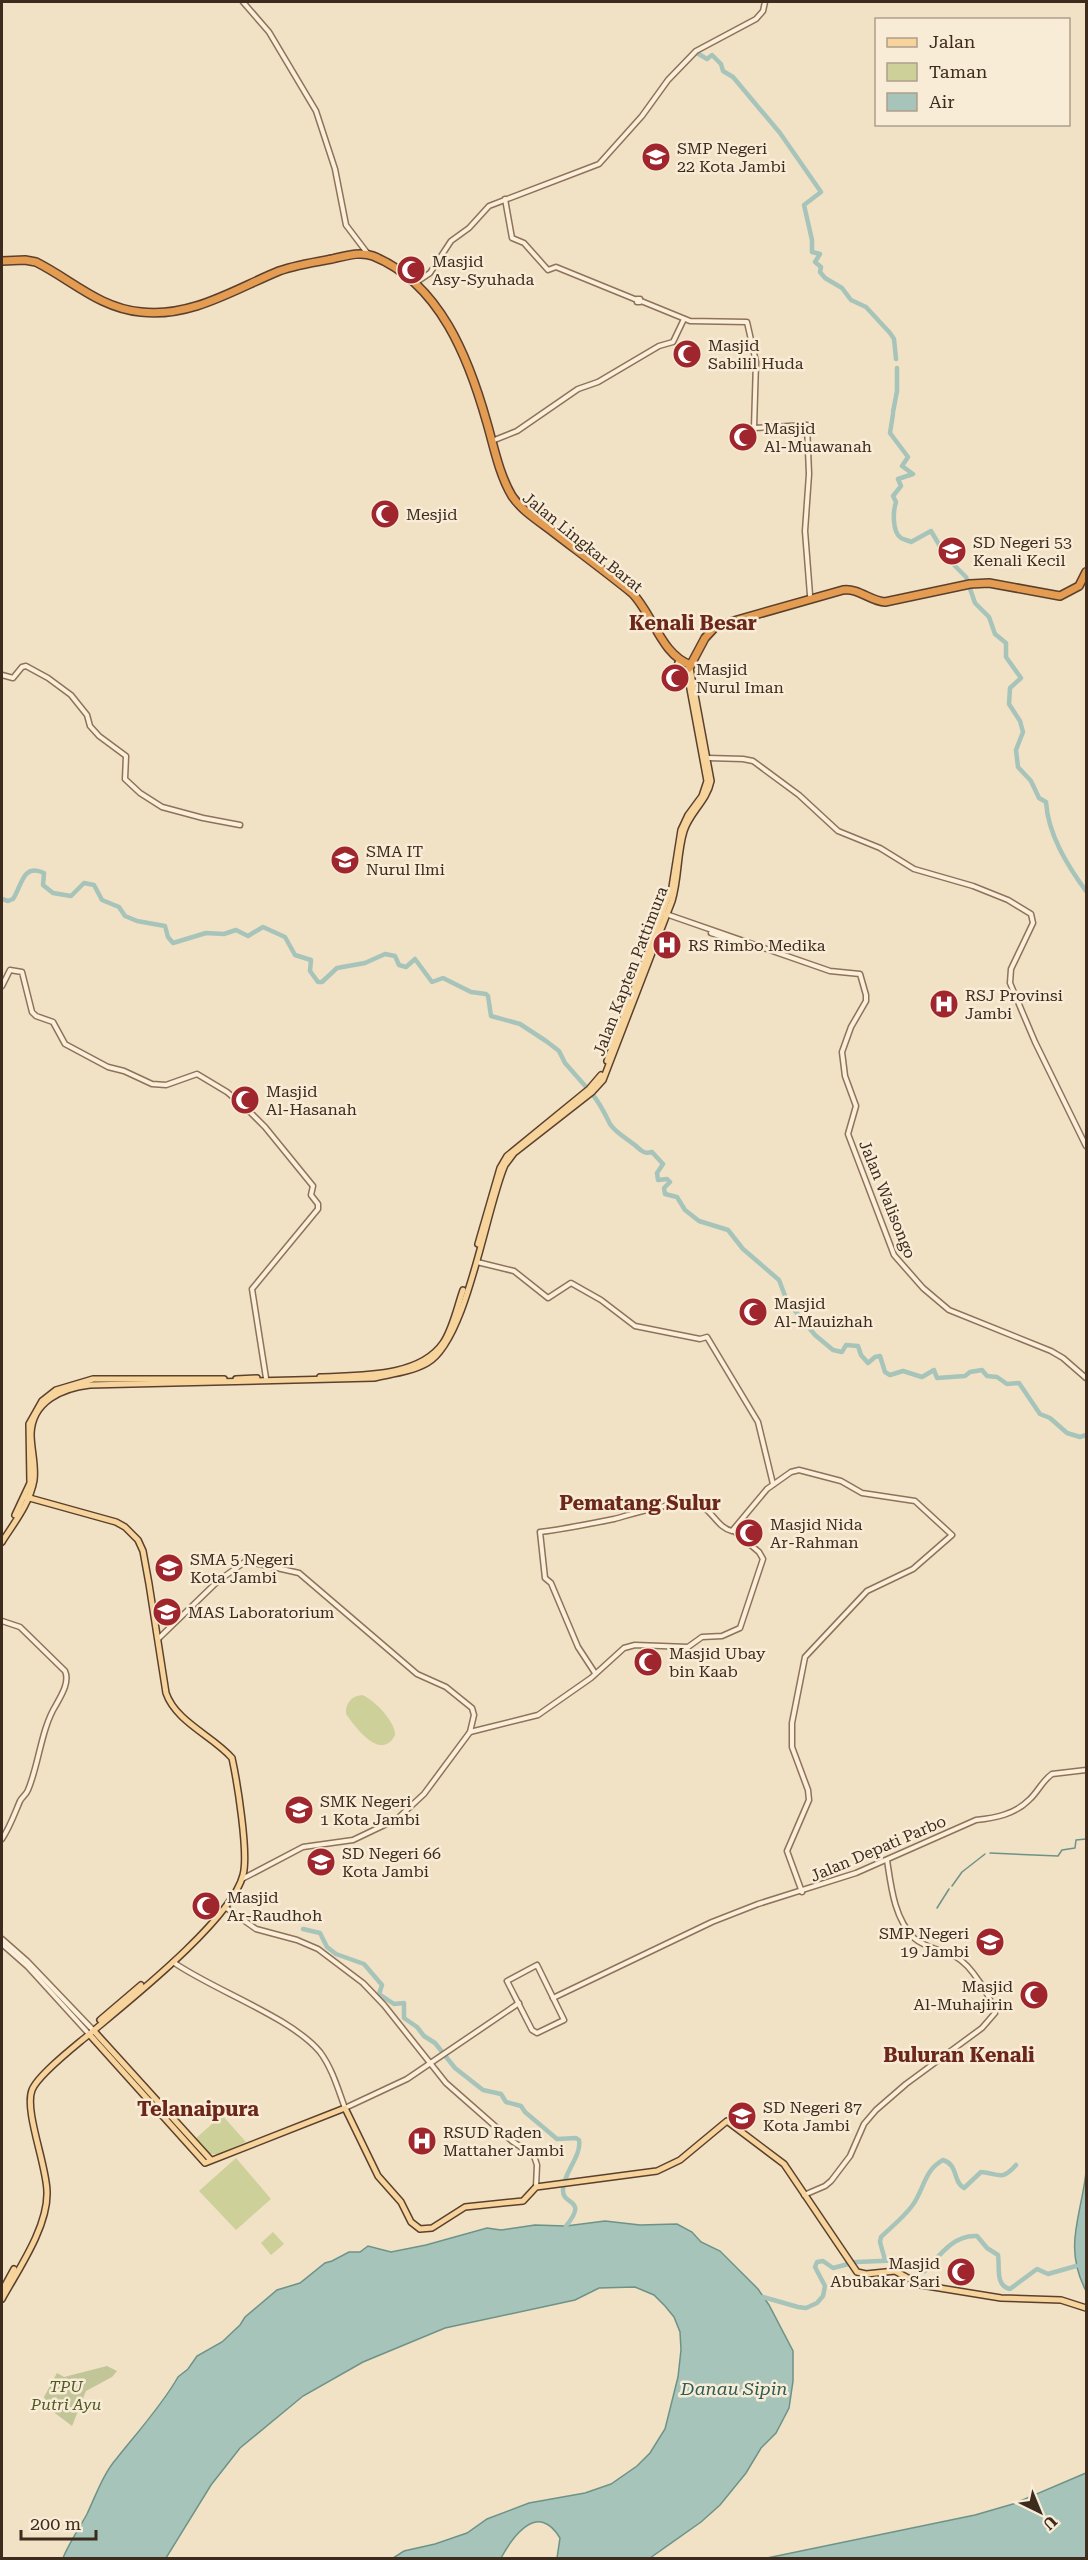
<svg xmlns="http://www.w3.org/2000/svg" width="1088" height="2560" font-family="'Roboto Serif',serif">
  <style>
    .green { fill: #cdd098 }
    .cemetery { fill: #c2c598 }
    .water { fill: #a7c4ba; stroke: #6d9388; stroke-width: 1.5 }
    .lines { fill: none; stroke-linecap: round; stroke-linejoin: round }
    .stream { stroke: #6d9388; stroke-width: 1.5 }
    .river { stroke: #a7c4ba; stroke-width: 4.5 }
    .minor-casing { stroke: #8e725a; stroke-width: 7 }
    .major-casing { stroke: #5b402e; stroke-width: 8 }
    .highway-casing { stroke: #5b402e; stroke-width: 10 }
    .minor { stroke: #fbefda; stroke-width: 4 }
    .major { stroke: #f6d49c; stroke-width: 5 }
    .highway { stroke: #e49b52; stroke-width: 7 }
    .labels { text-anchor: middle; stroke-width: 5; stroke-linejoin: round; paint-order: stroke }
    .poi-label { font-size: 16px; fill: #3d2b1e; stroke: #f8ecd6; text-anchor: start }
    .street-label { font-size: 16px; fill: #3d2b1e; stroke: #f8ecd6 }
    .park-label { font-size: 16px; font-style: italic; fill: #505b24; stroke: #f8ecd6 }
    .water-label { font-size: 18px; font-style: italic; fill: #2d5d57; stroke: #f8ecd6 }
    .quarter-label { font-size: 20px; font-weight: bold; fill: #6c271b; stroke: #f8ecd6 }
  </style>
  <rect width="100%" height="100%" fill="#f1e1c5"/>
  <g class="green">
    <path d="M362,1695C374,1699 396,1723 395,1735C381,1762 356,1728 346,1714C345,1703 352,1696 362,1695Z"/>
    <polygon points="222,2115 246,2142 220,2154 209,2154 194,2140"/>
    <polygon points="236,2158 271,2199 236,2230 199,2191"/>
    <polygon points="273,2232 284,2244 271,2255 261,2243"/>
  </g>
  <polygon class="cemetery" points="107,2366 117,2371 112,2377 86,2391 72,2426 51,2410 44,2397 57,2373 64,2377"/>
  <g class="water">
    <path d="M1086,2172V2291C1063,2246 1081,2218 1086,2172Z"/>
    <path d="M605,2221L640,2225L677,2224L692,2232L701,2242L720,2251L758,2289L769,2305L793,2351V2381L789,2408L776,2433L761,2448L746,2473L720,2505L701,2522L650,2558H557L560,2538C538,2501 513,2536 501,2558H393L404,2551L435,2544L467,2533L487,2519L529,2503L585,2493L611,2484L637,2466L650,2453L665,2429L678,2377L681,2350L680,2332L674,2317L665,2306L654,2295L635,2287L599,2288L575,2300L445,2328L363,2362L303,2396L240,2448L211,2485L166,2558H63C69,2543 79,2529 87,2514C96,2495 103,2474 117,2458C136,2434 163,2404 178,2377L188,2369L197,2356L222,2342L240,2325L245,2317L277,2290L300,2283L325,2263L332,2261L349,2252H360L368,2246L391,2252L426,2245L487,2228L501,2230L535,2225L566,2226Z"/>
    <polygon points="1086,2473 1086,2558 767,2558 975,2515 1013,2504"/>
  </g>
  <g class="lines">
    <g class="stream">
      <polyline points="990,1853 1058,1856 1062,1850 1075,1848 1076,1840 1086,1839"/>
      <polyline points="952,1886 962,1872 985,1854"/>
      <polyline points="937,1908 949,1889"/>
    </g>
    <g class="river">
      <polyline points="697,53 707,59 712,55 721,64 723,71 733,77 780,133 821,192 804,205 812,240 812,252 820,254 815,262 821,267 820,272 825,278 842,288 851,300 866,307 890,333 894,339 896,359"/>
      <polyline points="893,412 897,391 897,368"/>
      <path d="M893,414L890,433L908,457L902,466L913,474L898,479L901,486L893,496L896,502C893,511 892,532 901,538C904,540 908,540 911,542L931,531L947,558L966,577L975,603L989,617L995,634L1006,643V657L1021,678L1010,688L1009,704L1020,721L1023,732L1016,750L1018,767L1031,781L1039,798L1046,802C1048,834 1067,865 1086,891"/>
      <path d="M2,899L8,901L13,899C22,886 22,863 44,873L43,885L53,893L71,896L84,883L94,885L102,900L119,907L125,916L137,921L165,926L168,937L173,943L206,933L224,934L236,930L248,936L263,927L285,937L295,955L311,960L310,971L318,982H322L337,968L365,963L385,954L395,956L399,965L406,967L415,959L432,982L443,978L471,992L486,994L488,996L491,1016L520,1024L546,1041L559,1051L565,1063L587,1088"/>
      <path d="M593,1095C601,1105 605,1114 610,1124C616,1133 625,1137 632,1143C640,1148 642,1155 652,1152L663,1164L657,1173L658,1180L667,1179L670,1182L664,1188L665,1194L677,1197L685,1210L699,1221L728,1230L743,1249L779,1280L787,1301L815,1335L833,1350L842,1352L846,1345L858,1346L861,1355L868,1363L875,1357L880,1356L885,1372L890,1375L903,1371L922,1377L934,1370L937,1378L965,1376L970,1372L982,1370L987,1376L997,1377L1007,1384L1019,1383L1040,1414L1050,1418L1067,1433L1080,1437L1086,1435"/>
      <path d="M303,1929L320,1933L327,1947L336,1954L364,1964L382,1985L379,1994L394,2004L404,2003V2018L417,2027L424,2036L435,2043L455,2068L483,2090L501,2094L506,2102L521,2106L525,2112L557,2139L576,2138L579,2140C582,2156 563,2173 563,2190C562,2206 589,2198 566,2226"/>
      <path d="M885,2260L880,2242L881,2237C891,2227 903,2218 912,2206C924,2190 924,2170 943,2160C959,2165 952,2181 964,2188L981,2172C999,2173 1001,2182 1016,2165"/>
      <path d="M763,2297L798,2307L806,2308L817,2303L823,2296L825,2286L815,2267L817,2262L823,2261L833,2268L856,2262L904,2260L920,2272L925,2271C939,2256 954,2234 977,2236L987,2248L998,2255C1000,2267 995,2286 1010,2289L1037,2269L1048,2274L1076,2266"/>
    </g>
    <g class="minor-casing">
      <g id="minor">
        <polyline points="243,2 269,32 316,111 335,169 346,225 368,254"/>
        <polyline points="505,199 512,238 524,243 548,270 556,267 637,300"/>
        <polyline points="415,283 430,273 451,241 469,228 489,206 599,164 642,116 668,80 696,51 756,19 763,11 765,2"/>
        <rect x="637" y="299" width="3" height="3"/>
        <polyline points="641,301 690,321 747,322 756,362 754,428 807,425 809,474 805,531 810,595"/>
        <polyline points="492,441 517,431 578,389 598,382 659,346 673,342 684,319"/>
        <polyline points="2,675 13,678 22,667 26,666 48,678 71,695 87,715 90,726 99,736 126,756 125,779 140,793 162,807 203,818 240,825"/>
        <polyline points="708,758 743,759 753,761 799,795 838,831 880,848 914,869 973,886 1008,900 1031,914 1033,923 1011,969 1010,983 1035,1042 1086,1146"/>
        <polyline points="666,914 830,971 860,974 866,995 866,1001 851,1027 842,1052 845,1076 856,1106 848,1134 894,1255 923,1288 949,1310 1051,1351 1063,1358 1086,1378"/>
        <polyline points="711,933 744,944"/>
        <polyline points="2,986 10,970 22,972 32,1012 36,1016 53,1022 65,1044 108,1067 124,1071 152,1084 166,1085 197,1074 227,1092 246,1108 265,1127 313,1186 311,1195 318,1204 318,1209 252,1289 266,1378"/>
        <polyline points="477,1262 514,1271 548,1298 571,1283 601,1300 635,1326 700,1339 707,1337 758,1422 773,1484"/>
        <path d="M2,1621L20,1627L65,1671C70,1682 61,1696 56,1705C41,1729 39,1764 28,1790C26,1795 22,1797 20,1801C14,1815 10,1827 2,1839"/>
        <polyline points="158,1639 218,1581 246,1561 299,1573 417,1674 446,1687 472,1708 474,1715 470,1732"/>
        <path d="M595,1673L578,1647L551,1583L545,1578L540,1532C565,1529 589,1524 614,1519C636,1513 673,1501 696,1504C711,1507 717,1528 732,1531L767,1489L791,1472L799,1470L841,1481L862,1493L915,1501L952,1535L913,1569L867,1591L805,1657L792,1723V1747L808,1790L809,1800L787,1851L802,1892"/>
        <polyline points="242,1879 303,1847 353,1840 397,1819 424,1794 470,1732 538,1715 591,1678 624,1648 635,1645 688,1647 702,1637 722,1636 740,1628 763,1559 759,1552 734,1531"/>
        <polyline points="225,1907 256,1929 297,1940 318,1949 363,1983 384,2005 446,2083 512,2141 534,2156 537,2165 536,2187"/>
        <polyline points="2,1939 27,1961 94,2031"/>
        <polyline points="2,1944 27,1966 89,2034"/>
        <path d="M173,1962C213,1990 291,2017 320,2052C332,2068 338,2089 345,2108L407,2079L519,2003"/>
        <polygon points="537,1965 564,2020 537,2033 532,2030 507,1981"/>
        <path d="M553,1998L712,1922L758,1904L856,1873L976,1820C996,1818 1015,1814 1029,1800C1038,1792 1042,1781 1052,1774L1086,1770"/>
        <path d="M804,2195L825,2186L831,2181L850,2156L864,2124L876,2110L906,2084L982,2028L995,2013C991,1997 971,1965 956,1957C943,1950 925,1948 914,1938C894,1918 891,1886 887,1860"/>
      </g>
    </g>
    <g class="major-casing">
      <g id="major">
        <polyline points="678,663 685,680"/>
        <polyline points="607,1061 672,887 681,830 688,815 702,796 707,781 688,678"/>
        <polyline points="478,1244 500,1168 507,1156 589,1089 601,1075"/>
        <path d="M320,1377C358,1375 419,1378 443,1343C453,1328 457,1307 463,1290"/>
        <polyline points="236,1379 257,1378"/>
        <polyline points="15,1515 30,1483 29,1424 42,1401 56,1390 93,1379 224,1379"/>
        <path d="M2,1542C14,1523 30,1503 34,1480C36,1465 31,1449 31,1434C32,1401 63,1388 90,1385L374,1378C391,1374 411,1372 427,1363C467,1341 486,1208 505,1165L514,1153L592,1092L603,1080L672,901C679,878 677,854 684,831C690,812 707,801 711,781L690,668"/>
        <polyline points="100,2020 141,1985"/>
        <polyline points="94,2031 210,2159"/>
        <polyline points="89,2034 205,2163 345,2108 378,2176 401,2202 411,2222 420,2229 432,2228 465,2207 523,2201 536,2187 657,2171 680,2160 727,2121 784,2164 857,2272 866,2274 895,2271 921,2285 1001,2298 1061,2300 1086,2308"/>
        <polyline points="2,2291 14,2269"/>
        <path d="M2,2299C18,2270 48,2227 47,2192C47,2166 24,2111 32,2090C38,2075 74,2047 87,2036C125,2004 232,1920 243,1875C249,1854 237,1781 232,1758C213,1736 176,1722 166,1693L149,1584L143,1551L138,1540L125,1527L116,1522L26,1497"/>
      </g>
    </g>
    <g class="highway-casing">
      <g id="highway">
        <path d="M2,261L25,260L36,262C72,280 99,308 141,312C191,318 235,289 279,271C296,265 315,262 332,259C345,256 360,251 373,256C440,283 469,359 487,423C494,447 499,474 512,496C522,511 539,521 553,532C579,552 606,572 632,593C653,614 661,655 691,665"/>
        <path d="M689,668L705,638L716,626L843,590C859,588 870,601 885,602L970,584L989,583L1060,596L1079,586L1086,572"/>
      </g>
    </g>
    <use href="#minor" class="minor"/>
    <use href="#major" class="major"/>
    <use href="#highway" class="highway"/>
  </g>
  <defs>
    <g id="school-disc" transform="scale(1.5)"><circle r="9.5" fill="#a0262e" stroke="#f8ecd6"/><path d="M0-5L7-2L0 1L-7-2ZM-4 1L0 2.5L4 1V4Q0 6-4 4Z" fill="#fff"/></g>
    <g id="mosque-disc" transform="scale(1.5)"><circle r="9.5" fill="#a0262e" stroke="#f8ecd6"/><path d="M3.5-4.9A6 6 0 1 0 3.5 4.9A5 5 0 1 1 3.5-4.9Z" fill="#fff"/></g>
    <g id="hospital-disc" transform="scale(1.5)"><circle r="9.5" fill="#a0262e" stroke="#f8ecd6"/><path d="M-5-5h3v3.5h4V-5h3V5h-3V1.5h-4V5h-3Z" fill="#fff"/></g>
  </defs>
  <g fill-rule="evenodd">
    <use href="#school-disc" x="656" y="157"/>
    <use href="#mosque-disc" x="411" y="270"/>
    <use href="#mosque-disc" x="687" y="354"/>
    <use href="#mosque-disc" x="743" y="437"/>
    <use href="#mosque-disc" x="385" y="514"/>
    <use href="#school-disc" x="952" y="551"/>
    <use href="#mosque-disc" x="675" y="678"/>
    <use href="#school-disc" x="345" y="860"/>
    <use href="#hospital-disc" x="667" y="945"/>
    <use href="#hospital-disc" x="944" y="1004"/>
    <use href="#mosque-disc" x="245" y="1100"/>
    <use href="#mosque-disc" x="753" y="1312"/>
    <use href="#mosque-disc" x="749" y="1533"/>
    <use href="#school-disc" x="169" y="1568"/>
    <use href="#school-disc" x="167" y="1612"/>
    <use href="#mosque-disc" x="648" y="1662"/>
    <use href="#school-disc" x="299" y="1810"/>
    <use href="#school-disc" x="321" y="1862"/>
    <use href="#mosque-disc" x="206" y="1906"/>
    <use href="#school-disc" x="990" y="1942"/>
    <use href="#mosque-disc" x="1034" y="1995"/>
    <use href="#school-disc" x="742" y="2116"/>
    <use href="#hospital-disc" x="422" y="2141"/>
    <use href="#mosque-disc" x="961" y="2272"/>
  </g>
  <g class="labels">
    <g class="poi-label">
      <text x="677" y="154">SMP Negeri<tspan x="677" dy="18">22 Kota Jambi</tspan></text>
      <text x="432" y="267">Masjid<tspan x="432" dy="18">Asy-Syuhada</tspan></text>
      <text x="708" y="351">Masjid<tspan x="708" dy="18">Sabilil Huda</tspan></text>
      <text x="764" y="434">Masjid<tspan x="764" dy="18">Al-Muawanah</tspan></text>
      <text x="406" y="520">Mesjid</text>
      <text x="973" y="548">SD Negeri 53<tspan x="973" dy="18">Kenali Kecil</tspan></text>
      <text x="696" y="675">Masjid<tspan x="696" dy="18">Nurul Iman</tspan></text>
      <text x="366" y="857">SMA IT<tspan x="366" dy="18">Nurul Ilmi</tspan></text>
      <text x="688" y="951">RS Rimbo Medika</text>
      <text x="965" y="1001">RSJ Provinsi<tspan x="965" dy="18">Jambi</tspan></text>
      <text x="266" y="1097">Masjid<tspan x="266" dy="18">Al-Hasanah</tspan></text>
      <text x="774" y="1309">Masjid<tspan x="774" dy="18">Al-Mauizhah</tspan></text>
      <text x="770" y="1530">Masjid Nida<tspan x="770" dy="18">Ar-Rahman</tspan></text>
      <text x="190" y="1565">SMA 5 Negeri<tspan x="190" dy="18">Kota Jambi</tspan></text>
      <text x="188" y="1618">MAS Laboratorium</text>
      <text x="669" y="1659">Masjid Ubay<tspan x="669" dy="18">bin Kaab</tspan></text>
      <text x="320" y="1807">SMK Negeri<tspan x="320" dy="18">1 Kota Jambi</tspan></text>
      <text x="342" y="1859">SD Negeri 66<tspan x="342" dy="18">Kota Jambi</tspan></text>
      <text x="227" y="1903">Masjid<tspan x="227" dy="18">Ar-Raudhoh</tspan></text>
      <text x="969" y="1939" text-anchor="end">SMP Negeri<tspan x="969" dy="18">19 Jambi</tspan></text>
      <text x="1013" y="1992" text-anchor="end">Masjid<tspan x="1013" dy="18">Al-Muhajirin</tspan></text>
      <text x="763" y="2113">SD Negeri 87<tspan x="763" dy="18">Kota Jambi</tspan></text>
      <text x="443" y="2138">RSUD Raden<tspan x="443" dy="18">Mattaher Jambi</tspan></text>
      <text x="940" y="2269" text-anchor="end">Masjid<tspan x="940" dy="18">Abubakar Sari</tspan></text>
    </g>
    <g class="street-label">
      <text transform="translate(583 542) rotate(39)" y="6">Jalan Lingkar Barat</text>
      <text transform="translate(630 971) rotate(-69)" y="6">Jalan Kapten Pattimura</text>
      <text transform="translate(888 1199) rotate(68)" y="6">Jalan Walisongo</text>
      <text transform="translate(878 1848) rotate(-23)" y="6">Jalan Depati Parbo</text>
    </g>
    <g class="park-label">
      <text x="66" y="2392">TPU<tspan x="66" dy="18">Putri Ayu</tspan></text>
    </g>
    <g class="water-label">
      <text x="734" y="2395">Danau Sipin</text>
    </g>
    <g class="quarter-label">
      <text x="693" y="630">Kenali Besar</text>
      <text x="640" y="1510">Pematang Sulur</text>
      <text x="959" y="2062">Buluran Kenali</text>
      <text x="198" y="2116">Telanaipura</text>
    </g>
  </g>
  <rect width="1088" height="2560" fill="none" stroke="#3d2b1e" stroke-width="6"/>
  <rect x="875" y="18" width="195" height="108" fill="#f8ecd6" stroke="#ad9f8c" stroke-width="1.5"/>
  <rect x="887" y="38" width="30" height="9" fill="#f6d49c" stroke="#ad9f8c" stroke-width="1.5"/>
  <text x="929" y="48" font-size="18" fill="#3d2b1e">Jalan</text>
  <rect x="887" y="63" width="30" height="18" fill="#cdd098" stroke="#ad9f8c" stroke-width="1.5"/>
  <text x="929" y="78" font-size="18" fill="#3d2b1e">Taman</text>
  <rect x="887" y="93" width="30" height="18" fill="#a7c4ba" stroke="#ad9f8c" stroke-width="1.5"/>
  <text x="929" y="108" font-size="18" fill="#3d2b1e">Air</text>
  <g transform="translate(1040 2512) rotate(137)" stroke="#f8ecd6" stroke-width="4.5" paint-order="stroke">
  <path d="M0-4.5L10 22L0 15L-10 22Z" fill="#3d2b1e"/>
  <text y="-9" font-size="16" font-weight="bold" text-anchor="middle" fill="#3d2b1e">U</text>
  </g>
  <path d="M21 2530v9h75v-9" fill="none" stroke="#3d2b1e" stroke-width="3"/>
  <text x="30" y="2530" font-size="18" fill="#3d2b1e" stroke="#f8ecd6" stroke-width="4.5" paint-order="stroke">200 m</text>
</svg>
